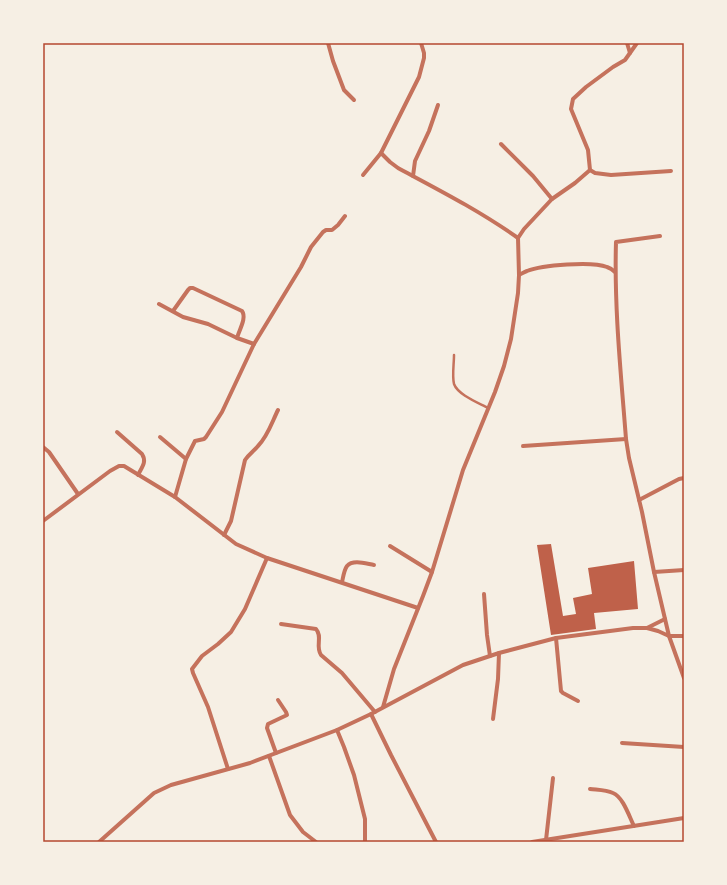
<svg xmlns="http://www.w3.org/2000/svg" width="727" height="885" font-family="Inter,sans-serif">
  <style>
    .building { fill: #bf614a }
    .lines { fill: none; stroke-linecap: round; stroke-linejoin: round }
    .service { stroke: #c5725c; stroke-width: 2.5 }
    .minor { stroke: #c5725c; stroke-width: 4 }
    .neatline { fill: none; stroke: #b5482f; stroke-width: 1.5 }
  </style>
  <rect width="100%" height="100%" fill="#f6efe4"/>
  <polygon class="building" points="551,544 563,616 576,614 573,598 592,594 588,568 634,561 638,609 594,613 596,629 551,635 537,545"/>
  <g class="lines">
    <path class="service" d="M454,355C454,364 452,376 454,384C458,395 479,403 488,408"/>
    <g class="minor">
      <polyline points="328,43 333,61 344,90 354,100"/>
      <polyline points="627,43 630,53"/>
      <polyline points="637,43 625,60 613,67 586,87 573,99 571,109 588,150 590,170 595,173 611,175 671,171"/>
      <polyline points="501,144 533,176 552,199"/>
      <path d="M381,153L390,162L398,168C439,190 480,211 518,238"/>
      <polyline points="363,175 381,153 419,77 424,58 424,53 421,43"/>
      <polyline points="413,176 415,161 429,131 438,105"/>
      <path d="M660,236L616,242C614,308 621,374 626,439L629,458L642,512L654,572L669,636L684,678"/>
      <polyline points="519,275 518,238 524,229 552,199 575,183 590,170"/>
      <polyline points="159,304 183,317 208,324 237,338 254,344"/>
      <path d="M173,311L188,290L190,288H193L242,311C247,318 239,330 237,338"/>
      <path d="M117,432L142,454C147,462 142,467 138,475"/>
      <polyline points="160,437 186,459"/>
      <polyline points="523,446 626,439"/>
      <polyline points="43,447 49,452 78,494"/>
      <polyline points="175,497 186,459 195,441 204,439 206,437 222,412 254,344 301,267 311,247 323,232 326,230 332,230 338,225 345,216"/>
      <polyline points="639,500 679,479 684,478"/>
      <polyline points="43,521 110,471 119,466 124,466 175,497 236,544 267,558 418,608"/>
      <path d="M224,535L231,521L245,460C249,454 254,451 258,446C268,436 272,422 278,410"/>
      <polyline points="390,546 432,572"/>
      <polyline points="654,572 684,570"/>
      <path d="M342,582C343,578 344,570 347,566C353,559 367,564 374,565"/>
      <polyline points="484,594 487,635 490,656"/>
      <path d="M281,624L316,629C323,637 315,646 321,655L342,673L375,712"/>
      <polyline points="647,628 665,619"/>
      <polyline points="556,638 561,691 563,693 578,701"/>
      <path d="M383,707L394,669L423,596L432,572L463,470L495,392L504,366L511,339L518,293L519,275C521,274 524,272 527,271C542,265 592,261 607,267C610,268 613,270 615,272"/>
      <polyline points="371,714 391,755 436,842"/>
      <polyline points="493,719 498,679 499,653"/>
      <polyline points="337,730 344,747 354,775 365,819 365,842"/>
      <polyline points="622,743 684,747"/>
      <polyline points="276,753 267,728 268,724 287,715 286,712 278,700"/>
      <polyline points="269,756 290,815 303,832 316,842"/>
      <polyline points="228,769 208,707 193,673 192,669 202,656 218,644 231,632 245,609 267,558"/>
      <path d="M590,789C598,790 606,790 613,793C623,797 629,816 634,826"/>
      <polyline points="546,840 553,778"/>
      <polyline points="99,842 154,793 171,785 250,763 337,730 371,714 463,665 499,653 556,638 610,631 633,628 647,628 658,631 669,636 684,636"/>
      <polyline points="532,842 684,818"/>
    </g>
  </g>
  <rect width="727" height="885" fill="none" stroke="#f6efe4" stroke-width="88"/>
  <rect x="44" y="44" width="639" height="797" class="neatline"/>
</svg>
